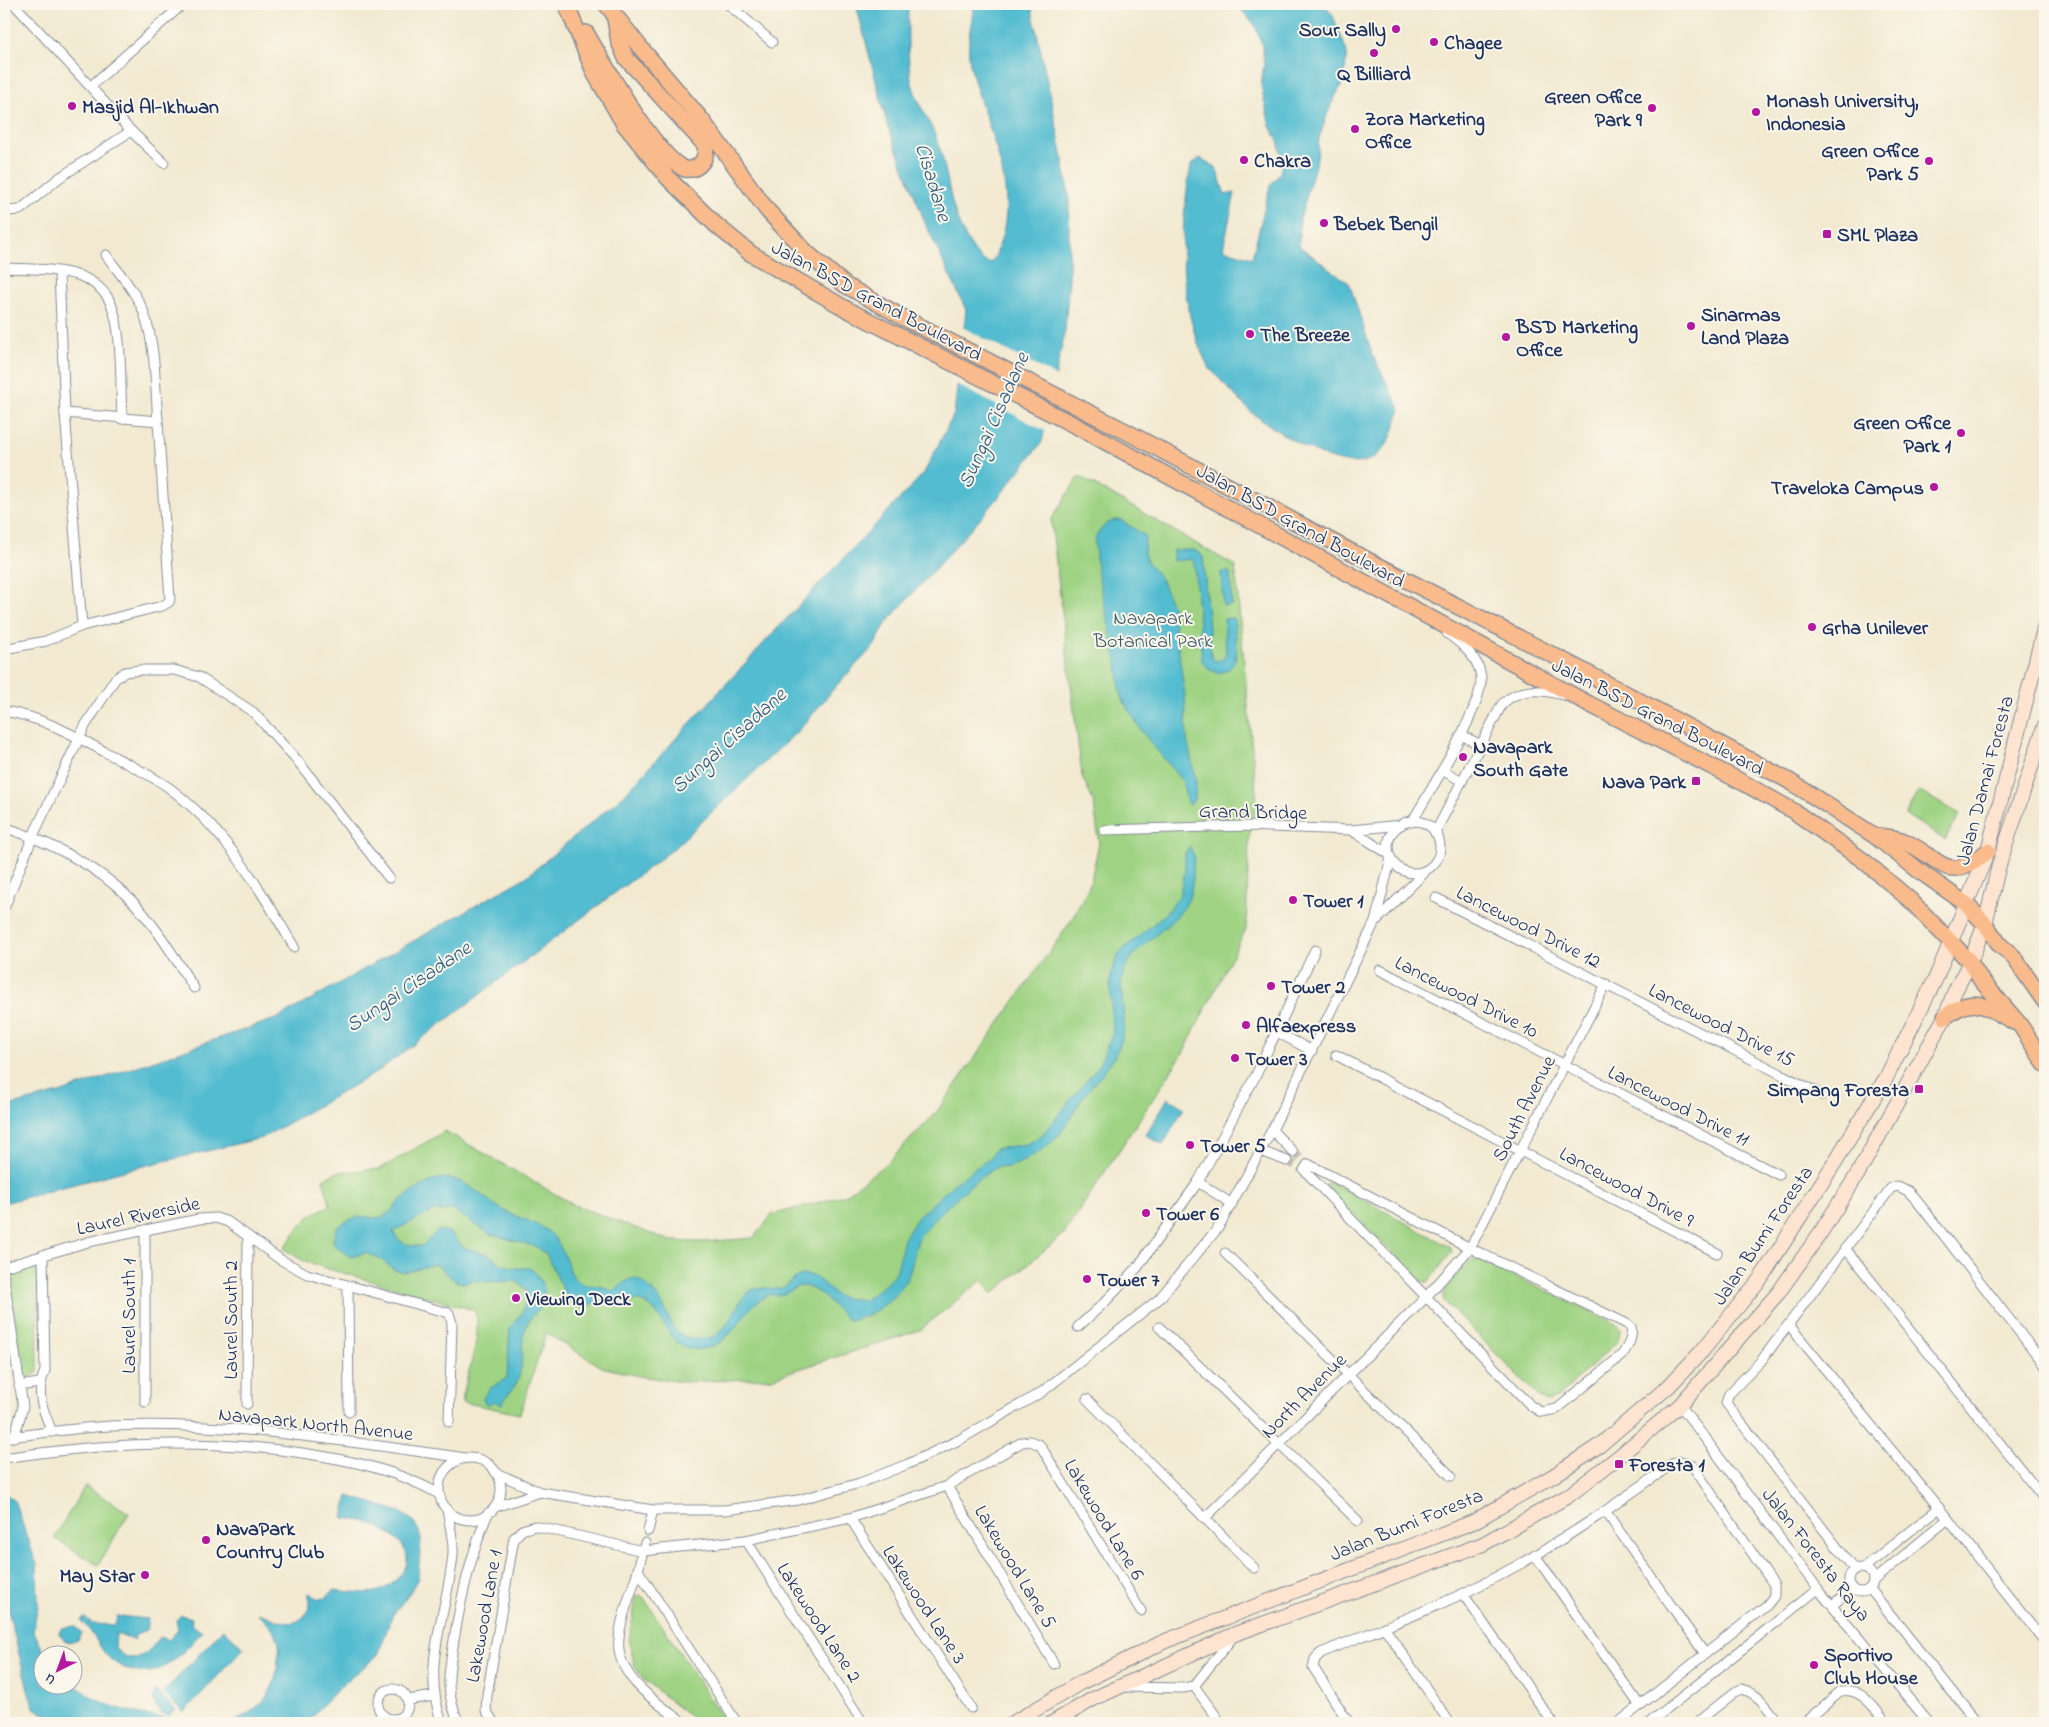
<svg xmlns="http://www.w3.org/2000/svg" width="2049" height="1727" font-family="'Indie Flower',sans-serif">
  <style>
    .green { fill: #9fd383; stroke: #5d8170 }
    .water { fill: #53bcd0; stroke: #377697 }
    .pier { fill: #f2e9d0 }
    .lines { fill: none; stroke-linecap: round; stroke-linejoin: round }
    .minor-tunnel { stroke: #c7c4b9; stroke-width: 9; stroke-dasharray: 9 4.5; stroke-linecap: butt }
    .minor-casing { stroke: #868c97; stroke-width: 11 }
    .secondary-casing { stroke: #868c97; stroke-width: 16 }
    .primary-casing { stroke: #868c97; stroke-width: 18 }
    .minor { stroke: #fff; stroke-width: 9 }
    .secondary { stroke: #fde4d1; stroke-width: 14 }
    .primary { stroke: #fabb8c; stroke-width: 15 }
    .poi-dot { fill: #b5179e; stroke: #fbf7ec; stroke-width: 2 }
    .labels { text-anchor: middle; stroke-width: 4; stroke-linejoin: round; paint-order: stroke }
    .poi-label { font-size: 20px; font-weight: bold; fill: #1b2f5e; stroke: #fbf7ec; text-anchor: start }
    .street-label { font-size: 20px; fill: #1b2f5e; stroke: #fbf7ec }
    .park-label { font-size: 20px; fill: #3c5867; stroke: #fbf7ec }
    .water-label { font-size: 21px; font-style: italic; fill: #2c5980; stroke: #fbf7ec }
  </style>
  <rect width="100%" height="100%" fill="#fbf7ec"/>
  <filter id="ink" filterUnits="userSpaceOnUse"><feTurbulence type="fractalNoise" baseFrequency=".02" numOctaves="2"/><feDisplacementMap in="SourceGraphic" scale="10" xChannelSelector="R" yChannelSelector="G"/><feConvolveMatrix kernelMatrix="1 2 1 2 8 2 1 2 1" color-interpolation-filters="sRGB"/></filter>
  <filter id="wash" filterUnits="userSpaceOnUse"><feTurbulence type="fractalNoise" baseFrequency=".0096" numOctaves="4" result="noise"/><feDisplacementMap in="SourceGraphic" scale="20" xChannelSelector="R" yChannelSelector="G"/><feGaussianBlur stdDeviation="1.12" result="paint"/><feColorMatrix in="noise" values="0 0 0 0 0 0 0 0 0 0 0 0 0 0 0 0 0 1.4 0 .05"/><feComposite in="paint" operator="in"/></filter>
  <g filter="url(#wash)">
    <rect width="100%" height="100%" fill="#f2e9d0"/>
    <g class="green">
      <path d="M1079,476L1235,566L1257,803L1249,838L1246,929L1183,1053L1064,1234L992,1294L982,1280L920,1330L771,1378L682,1382L639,1376L602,1367L546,1333L520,1414L462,1402C465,1375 485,1334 474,1310L325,1268L302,1260L284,1249C297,1229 307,1213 330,1206L323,1179L338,1172L380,1169L445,1131L576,1206L671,1241L703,1242L753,1238L772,1215L845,1195L888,1162L936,1113L1071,921L1090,884L1099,844L1094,803L1082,776L1051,520Z"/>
      <polygon points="1918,791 1960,814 1945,840 1906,815"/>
      <polygon points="1331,1182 1450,1247 1452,1252 1428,1282 1420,1281 1327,1188 1326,1183"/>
      <path d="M1471,1260H1480L1616,1324L1620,1330L1618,1341L1557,1398L1547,1401L1539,1397L1443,1300C1444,1284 1460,1271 1471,1260Z"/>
      <polygon points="31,1265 37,1273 38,1372 30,1377 22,1373 10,1278 16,1269"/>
      <polygon points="85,1486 129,1513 98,1565 54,1538"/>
      <polygon points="640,1595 644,1598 726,1723 698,1723 644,1680 635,1667 629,1642 636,1597"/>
    </g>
    <g class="water">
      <path d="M856,4H908C908,27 907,50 910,73C913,98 929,118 937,140C951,179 947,210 971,246C976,253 981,262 990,263C996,259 997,250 1000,243C1022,180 978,116 969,57C967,40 972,21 974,4H1031L1061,148L1069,197V278L1065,330L1042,442L994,503L887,622L874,646L836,686L803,726L672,850L377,1072L262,1138L131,1169L4,1203V1107L59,1093L278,1018L526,877L623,796L775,631L924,473L954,414L966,310L926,225L888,127Z"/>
      <path d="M1236,4H1324L1333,16L1347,52L1344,80L1330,107L1319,138L1317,158L1300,219L1299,246L1349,283L1373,356L1400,409C1395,427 1390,449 1371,459C1341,476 1276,431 1252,413C1242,404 1233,392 1223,383C1219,377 1212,372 1208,366C1177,306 1179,230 1191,165L1200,158L1216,167L1225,195L1235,193L1223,249L1252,258L1270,186L1280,173L1283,161L1278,141L1270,126L1261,86L1264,63L1262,44L1254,24Z"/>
      <polygon points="1115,520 1121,520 1145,536 1144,552 1146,560 1161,579 1172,606 1185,696 1187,740 1196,782 1195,799 1190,805 1186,800 1183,782 1143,733 1124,702 1120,690 1117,662 1097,570 1095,545 1095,538 1099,532 1106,524"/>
      <path d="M1173,550H1195L1203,557L1211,654L1214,661L1222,660L1226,654L1224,619L1234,618C1235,635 1244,667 1222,672C1213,674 1206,667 1202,661L1194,562L1191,559L1173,561Z"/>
      <polygon points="1221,572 1230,572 1232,605 1223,606"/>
      <path d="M1189,847L1194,855C1193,869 1194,887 1188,900C1176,926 1141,940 1126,966C1116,983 1127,1012 1123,1033C1118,1060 1099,1075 1084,1096C1073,1111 1067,1128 1054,1140C1045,1149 1021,1164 1009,1167C1005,1168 1001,1166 998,1167C977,1176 938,1214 923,1232C913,1244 915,1260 909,1274C900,1296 871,1319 848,1320C836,1310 813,1280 797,1287C786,1292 784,1297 771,1294C739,1306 738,1344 701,1349C671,1353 667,1322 651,1307C641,1298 625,1300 613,1301C603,1302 593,1302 583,1307L565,1294L547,1255L537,1247L490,1234L453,1210L434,1211L393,1231C398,1243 409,1247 422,1246L437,1231L443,1230L450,1233L463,1247L489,1255L501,1264L514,1268H530C542,1279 547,1289 544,1305C513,1329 527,1346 519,1377C516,1386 507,1395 502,1404L494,1401L490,1404L485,1403L483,1398L489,1389L507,1378L510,1327C522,1315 527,1306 526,1289L516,1281L487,1282L473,1280L462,1283L455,1281L436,1264L404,1272L395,1270L379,1258L366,1253L351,1257L335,1246L333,1241L337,1227C344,1223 351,1218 358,1217C366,1216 377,1220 384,1216C391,1212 396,1205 401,1200C408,1194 422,1186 430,1182C458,1167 483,1200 505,1211C516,1217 537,1223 546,1230C566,1244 567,1274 577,1281C588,1289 599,1282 612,1291C619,1288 625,1280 632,1279C642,1278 656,1294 661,1302C673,1321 668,1336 698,1339C728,1342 731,1308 748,1293C759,1282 773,1293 784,1287C791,1283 795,1276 803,1275C819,1273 826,1290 838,1296C845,1299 857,1299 864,1300L887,1283L897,1270L904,1239L918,1217L955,1183L991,1157L995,1149L1027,1144L1042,1135L1098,1067L1113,1033L1110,981L1112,970L1120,952L1164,915L1179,897L1185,871V854Z"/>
      <polygon points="1168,1098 1184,1108 1163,1145 1146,1135"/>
      <path d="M4,1493L14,1500L37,1565L38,1606L33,1630L45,1654H42V1684H72L73,1683C103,1710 132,1711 170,1720L171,1723H60L34,1708L29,1694L4,1594Z"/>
      <path d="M348,1496L400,1512L412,1520L419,1531L421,1538L418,1578L409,1594L392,1616L378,1655L340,1687L306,1723H232C262,1707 276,1694 278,1659C279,1654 280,1648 279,1644C278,1632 265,1621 257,1613C273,1616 291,1632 305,1615C307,1613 310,1608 310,1605C311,1600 308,1597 309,1593L319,1599L325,1598L333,1590C343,1591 366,1594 375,1592C385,1590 394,1583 401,1575C420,1550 390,1531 369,1523C361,1520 351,1519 343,1518Z"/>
      <path d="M181,1615L192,1618L191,1624L202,1632C181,1654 159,1684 125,1668C117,1665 109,1659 104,1652C96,1641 92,1631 81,1621L84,1617L92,1624L115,1625L117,1616L148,1619L146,1630L134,1636L135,1640L116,1633L115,1648C131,1668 149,1655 159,1637L169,1640L178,1630L176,1620Z"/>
      <path d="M75,1626L82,1633L78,1640C69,1644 62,1641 59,1632L62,1628Z"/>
      <polygon points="223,1629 244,1648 184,1712 163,1693"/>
      <polygon points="156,1691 176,1710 168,1716 160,1713 153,1699"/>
    </g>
    <polygon class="pier" points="962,327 1059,378 1047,432 954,383"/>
  </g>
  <g filter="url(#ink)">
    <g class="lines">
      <g class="minor-tunnel">
        <polyline points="1293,1152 1308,1164"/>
        <polyline points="1287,1161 1304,1170"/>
      </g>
      <g class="minor-casing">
        <g id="minor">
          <polyline points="14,4 131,131 164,163"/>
          <polyline points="728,4 772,42"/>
          <polyline points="91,86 183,4"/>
          <polyline points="4,207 8,211 20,210 59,178 131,131"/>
          <path d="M106,255C119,273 136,292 144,313C156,347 155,385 158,421"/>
          <path d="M4,268C29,269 56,268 80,276C93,281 106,291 111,304C123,331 120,388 122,419"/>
          <polyline points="59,273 65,413 82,626"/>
          <polyline points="4,649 46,641 82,626 162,606 169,602 170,599 158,421 65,413"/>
          <path d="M4,711C41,717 72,734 105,752C126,763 149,774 168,787C224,828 260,888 294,947"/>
          <polyline points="1461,735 1481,745"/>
          <polyline points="1442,770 1462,781"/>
          <circle cx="1414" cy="847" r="26"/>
          <path d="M1412,822C1428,794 1484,706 1481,677C1479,658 1462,644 1447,633"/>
          <path d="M4,827C58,845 111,872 147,918C165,940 179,965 194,988"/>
          <polyline points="1104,830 1245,826 1351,830 1401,825"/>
          <polyline points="1351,830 1389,854"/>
          <path d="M1435,833L1502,704C1521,687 1540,689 1563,695"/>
          <polyline points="1436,898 1822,1095"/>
          <polyline points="4,908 33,836 85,726 115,679 125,672 140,670 174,670 199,677 253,712 297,760 389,878"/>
          <polyline points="1375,922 1424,873"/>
          <polyline points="1380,970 1779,1175"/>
          <polyline points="1277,1032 1312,1051"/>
          <polyline points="1336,1055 1717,1253"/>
          <polyline points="1272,1130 1293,1152"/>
          <polyline points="1261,1151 1287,1161"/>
          <path d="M1308,1164L1470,1248L1625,1323L1631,1327C1633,1338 1628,1346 1622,1355L1557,1409L1541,1412L1531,1406L1304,1170Z"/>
          <polyline points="1198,1182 1232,1204"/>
          <polyline points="145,1230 145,1402"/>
          <polyline points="1845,1248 2045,1500"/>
          <polyline points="1225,1253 1451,1476"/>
          <path d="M43,1255L45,1371C35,1393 43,1410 52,1432"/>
          <polyline points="4,1267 88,1242 199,1219 216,1218 228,1222 281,1260 307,1274 449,1313 452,1323 449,1422"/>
          <polyline points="4,1278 23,1407 14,1437"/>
          <polyline points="348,1287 349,1412"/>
          <polyline points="1789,1325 1948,1519 2045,1642"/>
          <polyline points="1078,1327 1105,1302 1137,1268 1198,1182 1256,1075 1315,950"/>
          <polyline points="1159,1327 1358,1521"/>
          <polyline points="19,1386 39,1383"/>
          <polyline points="1087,1399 1254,1568"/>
          <polyline points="247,1404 248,1236"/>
          <polyline points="1680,1405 1818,1589 1929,1723"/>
          <path d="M4,1438C39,1433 74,1428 110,1426C229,1421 348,1442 466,1458"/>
          <path d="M4,1458C104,1443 202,1438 302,1453C350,1460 397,1470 439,1494"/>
          <circle cx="470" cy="1489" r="31"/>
          <polyline points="496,1473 540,1492 653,1510 725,1510 798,1500 860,1483 908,1464 959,1440 1042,1392 1159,1299 1218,1228 1272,1130 1375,922 1391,858"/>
          <polyline points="947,1486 1054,1664"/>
          <polyline points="495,1507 540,1492"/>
          <polyline points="1606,1512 1705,1654"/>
          <polyline points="1206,1517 1426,1297 1470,1248 1606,984"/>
          <polyline points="850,1518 971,1708"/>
          <polyline points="648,1531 653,1510"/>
          <polyline points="746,1540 863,1723"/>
          <polyline points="645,1543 638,1570 737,1723"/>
          <polyline points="1535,1555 1640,1706"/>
          <polyline points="1865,1567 1939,1508"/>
          <circle cx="1861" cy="1580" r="12"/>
          <polyline points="1854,1569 1726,1403 1729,1394 1761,1361 1891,1188 1898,1186 1908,1191 1917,1201 2045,1365"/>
          <path d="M638,1570C632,1592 621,1615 619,1638C614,1677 658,1703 684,1723"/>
          <polyline points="1874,1580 1948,1519"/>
          <polyline points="1870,1589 1977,1723"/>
          <polyline points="1463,1594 1553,1723"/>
          <polyline points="1833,1605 1852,1587"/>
          <polyline points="1384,1627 1450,1723"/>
          <polyline points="1194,1686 1221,1723"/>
          <polyline points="1123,1687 1183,1688 1194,1686 1233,1637"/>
          <circle cx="393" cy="1704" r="15"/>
          <polyline points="408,1700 434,1696"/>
          <path d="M442,1723C420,1663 448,1613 453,1554C454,1540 449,1523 447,1509"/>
          <path d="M459,1723C454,1712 450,1699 449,1686C448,1671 452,1655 454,1640C461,1597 471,1554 488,1513"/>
          <polyline points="494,1723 486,1710 487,1695 514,1538 522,1530 535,1526 643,1551 746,1540 850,1518 947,1486 1022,1442 1030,1441 1040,1445 1141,1611"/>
          <path d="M1349,1723L1313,1667L1315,1659L1321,1653C1384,1627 1450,1603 1509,1570C1567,1539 1619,1502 1672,1464C1680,1459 1685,1462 1692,1465L1774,1585V1596L1767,1605L1618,1723"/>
          <polyline points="1649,1723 1818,1589"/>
          <path d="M1696,1723L1735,1692L1742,1689C1760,1694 1768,1709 1779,1723"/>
          <path d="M1804,1723L1841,1691C1862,1687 1875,1709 1886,1723"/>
        </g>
      </g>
      <g class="secondary-casing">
        <g id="secondary">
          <polyline points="1013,1723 1080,1683 1163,1642 1473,1522 1553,1476 1600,1445 1669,1386 1702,1351 1761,1278 1835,1162 1886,1078 1935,980 1988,851 2045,625"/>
          <polyline points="1052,1723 1093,1699 1235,1634 1483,1544 1568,1496 1617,1458 1680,1405 1779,1292 1821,1232 1857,1175 1945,1017 1954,993 1970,962 1985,924 1999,865 2045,725"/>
        </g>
      </g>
      <g class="primary-casing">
        <g id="primary">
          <polyline points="566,4 595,74 624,124 669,179 716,225 750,253 848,310 1080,428 1589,704 1742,782 1795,812 1864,861 1910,900 1970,962 1981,980 2020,1025 2045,1064"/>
          <polyline points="606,4 640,47 701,119 767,210 807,253 845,285 902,317 1127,432 1346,549 1574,666 1791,782 1875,836 1918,870 1966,904 1985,924 2000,945 2013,956 2045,1002"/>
          <path d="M586,33C604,63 656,158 685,169C699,171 708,158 705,145L626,58L619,42L615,19"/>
          <path d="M1875,836C1885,837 1897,837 1906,842C1945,861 1945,885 1988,851"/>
          <path d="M1945,1017C1974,994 1985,1006 2014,1022"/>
        </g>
      </g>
      <use href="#minor" class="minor"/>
      <use href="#secondary" class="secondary"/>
      <use href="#primary" class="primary"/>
    </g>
  </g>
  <g class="poi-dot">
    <circle cx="1396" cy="29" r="5"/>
    <circle cx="1434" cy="42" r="5"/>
    <circle cx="1374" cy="53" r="5"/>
    <circle cx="72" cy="106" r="5"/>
    <circle cx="1652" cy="108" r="5"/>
    <circle cx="1756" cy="112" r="5"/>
    <circle cx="1355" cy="129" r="5"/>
    <circle cx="1244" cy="160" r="5"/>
    <circle cx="1929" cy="161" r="5"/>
    <circle cx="1324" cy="223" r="5"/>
    <rect x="1822" y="229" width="10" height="10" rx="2.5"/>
    <circle cx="1691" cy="326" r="5"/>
    <circle cx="1250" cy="334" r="5"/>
    <circle cx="1506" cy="337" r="5"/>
    <circle cx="1961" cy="433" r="5"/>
    <circle cx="1934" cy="487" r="5"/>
    <circle cx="1812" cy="627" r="5"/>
    <circle cx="1463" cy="757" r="5"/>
    <rect x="1691" y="776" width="10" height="10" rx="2.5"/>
    <circle cx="1293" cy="900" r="5"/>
    <circle cx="1271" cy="986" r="5"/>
    <circle cx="1246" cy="1025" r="5"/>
    <circle cx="1235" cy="1058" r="5"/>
    <rect x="1914" y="1084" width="10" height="10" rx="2.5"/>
    <circle cx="1190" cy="1145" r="5"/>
    <circle cx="1146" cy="1213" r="5"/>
    <circle cx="1087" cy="1279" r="5"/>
    <circle cx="516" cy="1298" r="5"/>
    <rect x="1614" y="1459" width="10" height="10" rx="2.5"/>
    <circle cx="206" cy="1540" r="5"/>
    <circle cx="145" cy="1575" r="5"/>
    <circle cx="1814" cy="1665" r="5"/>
  </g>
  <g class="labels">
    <g class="poi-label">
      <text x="1386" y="36" text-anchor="end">Sour Sally</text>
      <text x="1444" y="49">Chagee</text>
      <text x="1374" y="80" text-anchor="middle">Q Billiard</text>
      <text x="1642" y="103" text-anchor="end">Green Office<tspan x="1642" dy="23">Park 9</tspan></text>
      <text x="1766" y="107">Monash University,<tspan x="1766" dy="23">Indonesia</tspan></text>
      <text x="82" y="113">Masjid Al-Ikhwan</text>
      <text x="1365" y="125">Zora Marketing<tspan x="1365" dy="23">Office</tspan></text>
      <text x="1919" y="157" text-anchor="end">Green Office<tspan x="1919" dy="23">Park 5</tspan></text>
      <text x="1254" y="167">Chakra</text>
      <text x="1334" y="230">Bebek Bengil</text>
      <text x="1837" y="241">SML Plaza</text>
      <text x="1701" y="321">Sinarmas<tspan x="1701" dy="23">Land Plaza</tspan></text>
      <text x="1516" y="333">BSD Marketing<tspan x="1516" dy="23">Office</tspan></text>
      <text x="1260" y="341">The Breeze</text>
      <text x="1951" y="429" text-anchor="end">Green Office<tspan x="1951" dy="23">Park 1</tspan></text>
      <text x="1924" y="494" text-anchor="end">Traveloka Campus</text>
      <text x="1822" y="634">Grha Unilever</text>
      <text x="1473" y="753">Navapark<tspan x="1473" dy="23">South Gate</tspan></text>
      <text x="1686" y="788" text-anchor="end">Nava Park</text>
      <text x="1303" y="907">Tower 1</text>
      <text x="1281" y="993">Tower 2</text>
      <text x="1256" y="1032">Alfaexpress</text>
      <text x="1245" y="1065">Tower 3</text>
      <text x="1909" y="1096" text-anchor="end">Simpang Foresta</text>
      <text x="1200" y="1152">Tower 5</text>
      <text x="1156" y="1220">Tower 6</text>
      <text x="1097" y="1286">Tower 7</text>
      <text x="526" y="1305">Viewing Deck</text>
      <text x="1629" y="1471">Foresta 1</text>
      <text x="216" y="1535">NavaPark<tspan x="216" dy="23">Country Club</tspan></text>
      <text x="135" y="1582" text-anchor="end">May Star</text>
      <text x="1824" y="1661">Sportivo<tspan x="1824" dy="23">Club House</tspan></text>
    </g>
    <g class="street-label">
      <text transform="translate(877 300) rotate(28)" y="7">Jalan BSD Grand Boulevard</text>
      <text transform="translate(1301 525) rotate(29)" y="7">Jalan BSD Grand Boulevard</text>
      <text transform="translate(1658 716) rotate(27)" y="7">Jalan BSD Grand Boulevard</text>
      <text transform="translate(1984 780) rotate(-75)" y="7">Jalan Damai Foresta</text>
      <text transform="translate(1253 811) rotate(1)" y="7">Grand Bridge</text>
      <text transform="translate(1529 926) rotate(27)" y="7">Lancewood Drive 12</text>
      <text transform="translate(1467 996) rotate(27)" y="7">Lancewood Drive 10</text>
      <text transform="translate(1722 1024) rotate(27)" y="7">Lancewood Drive 15</text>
      <text transform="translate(1679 1105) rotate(27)" y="7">Lancewood Drive 11</text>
      <text transform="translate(1523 1108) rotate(-63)" y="7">South Avenue</text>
      <text transform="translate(1627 1186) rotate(28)" y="7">Lancewood Drive 9</text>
      <text transform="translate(138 1215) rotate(-12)" y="7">Laurel Riverside</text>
      <text transform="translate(1762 1235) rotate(-56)" y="7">Jalan Bumi Foresta</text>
      <text transform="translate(128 1316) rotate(-90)" y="7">Laurel South 1</text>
      <text transform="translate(230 1320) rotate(-90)" y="7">Laurel South 2</text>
      <text transform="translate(1303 1395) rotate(-45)" y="7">North Avenue</text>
      <text transform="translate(316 1423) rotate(6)" y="7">Navapark North Avenue</text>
      <text transform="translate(1105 1519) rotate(59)" y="7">Lakewood Lane 6</text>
      <text transform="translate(1406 1524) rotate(-22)" y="7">Jalan Bumi Foresta</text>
      <text transform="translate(1817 1554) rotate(52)" y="7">Jalan Foresta Raya</text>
      <text transform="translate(1016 1566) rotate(59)" y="7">Lakewood Lane 5</text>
      <text transform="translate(925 1604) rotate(57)" y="7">Lakewood Lane 3</text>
      <text transform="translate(483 1616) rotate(-80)" y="7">Lakewood Lane 1</text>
      <text transform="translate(820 1622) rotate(57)" y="7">Lakewood Lane 2</text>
    </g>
    <g class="park-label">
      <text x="1153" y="624">Navapark<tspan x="1153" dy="23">Botanical Park</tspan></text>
    </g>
    <g class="water-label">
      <text transform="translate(934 182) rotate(73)" y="7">Cisadane</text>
      <text transform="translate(993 420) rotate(-66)" y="7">Sungai Cisadane</text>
      <text transform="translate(728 740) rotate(-42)" y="7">Sungai Cisadane</text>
      <text transform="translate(408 986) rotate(-34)" y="7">Sungai Cisadane</text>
    </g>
  </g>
  <rect width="2049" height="1727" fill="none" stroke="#fbf7ec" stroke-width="20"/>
  <g transform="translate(58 1670) rotate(222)"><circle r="24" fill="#fbf7ec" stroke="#a1a7b3"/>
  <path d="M0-4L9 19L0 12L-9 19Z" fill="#b5179e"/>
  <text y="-8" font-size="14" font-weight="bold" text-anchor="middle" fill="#1b2f5e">U</text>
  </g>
</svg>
